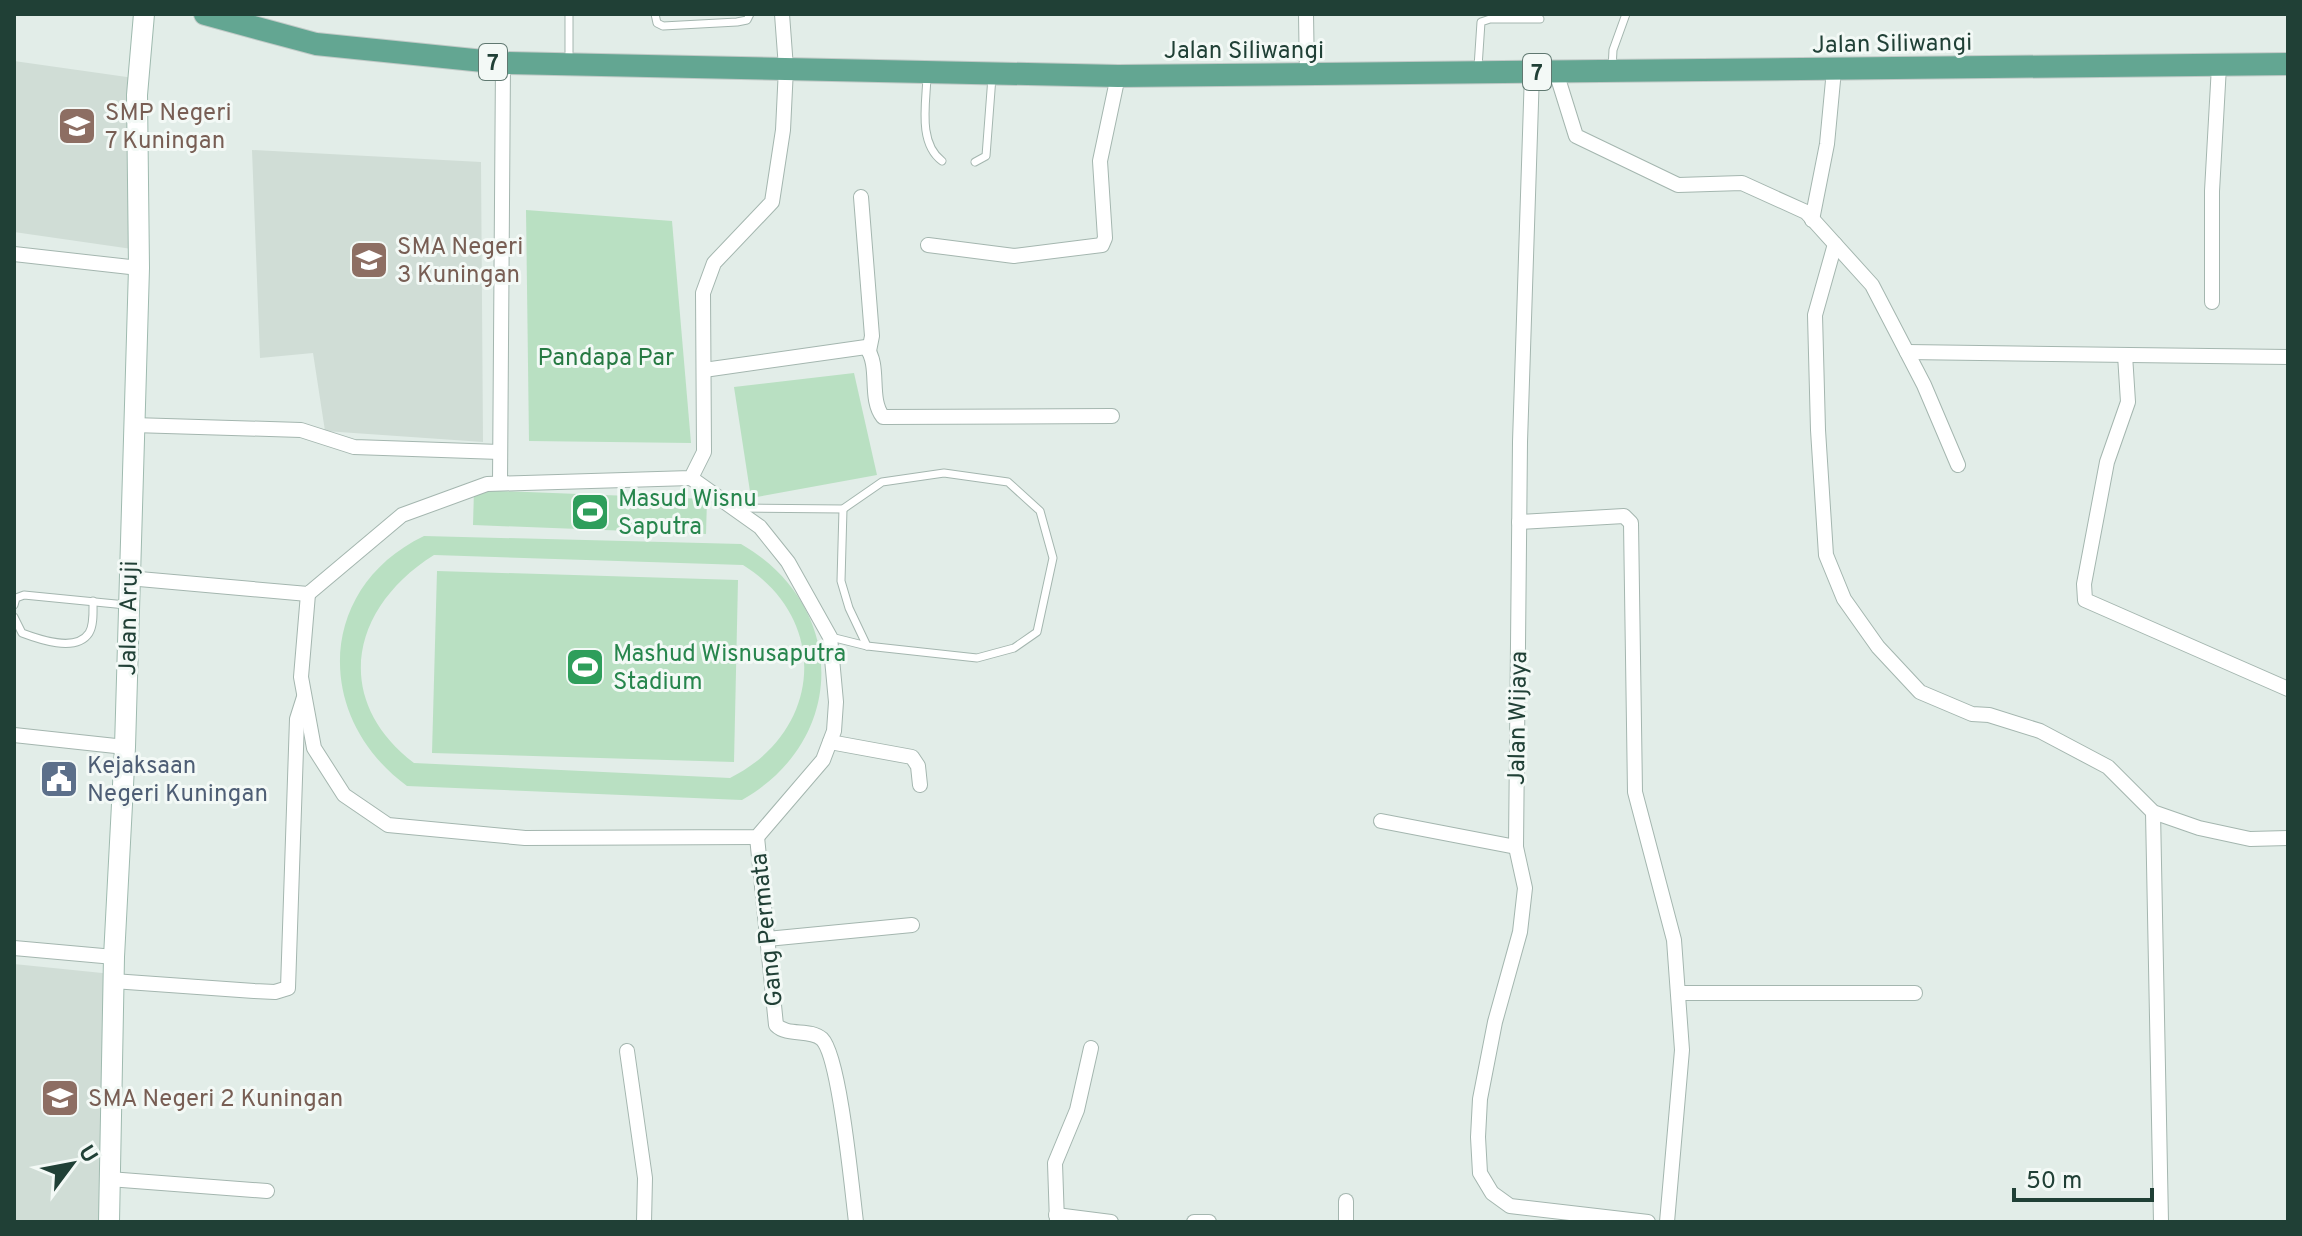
<svg xmlns="http://www.w3.org/2000/svg" width="2302" height="1236" font-family="Overpass,sans-serif">
  <style>
    .built { fill: #d0ddd6 }
    .green { fill: #b9e0c2; fill-rule: evenodd }
    .lines { fill: none; stroke-linecap: round; stroke-linejoin: round }
    .lane-casing { stroke: #a4b6af; stroke-width: 9 }
    .street-casing { stroke: #a4b6af; stroke-width: 16 }
    .secondary-casing { stroke: #9fbaaf; stroke-width: 22 }
    .primary-casing { stroke: #c1cac7; stroke-width: 24 }
    .lane { stroke: #fff; stroke-width: 7 }
    .street { stroke: #fff; stroke-width: 14 }
    .secondary { stroke: #fff; stroke-width: 20 }
    .primary { stroke: #63a692; stroke-width: 22 }
    .labels { text-anchor: middle; stroke-width: 6; stroke-linejoin: round; paint-order: stroke }
    .shield { fill: #f3f9f6; stroke: #5f7870; stroke-width: 2 }
    .shield-label { font-size: 22px; font-weight: bold; fill: #204036 }
    .street-label { font-size: 24px; fill: #204036; stroke: #f3f9f6 }
    .education-label { font-size: 24px; fill: #785e54; stroke: #f3f9f6; text-anchor: start }
    .park-label { font-size: 24px; fill: #277a43; stroke: #f3f9f6 }
    .leisure-label { font-size: 24px; fill: #27864d; stroke: #f3f9f6; text-anchor: start }
    .service-label { font-size: 24px; fill: #4e5e75; stroke: #f3f9f6; text-anchor: start }
  </style>
  <rect width="100%" height="100%" fill="#e2ede8"/>
  <g class="built">
    <polygon points="14,61 141,79 139,250 14,232"/>
    <polygon points="252,150 481,162 483,442 325,431 313,353 260,358"/>
    <polygon points="14,964 112,974 99,1222 14,1222"/>
  </g>
  <g class="green">
    <polygon points="526,210 672,221 691,443 529,441"/>
    <polygon points="854,373 877,475 751,498 734,387"/>
    <polygon points="474,490 707,499 706,534 473,525"/>
    <path d="M424,536L741,544C847,605 849,739 742,800L407,786C314,718 316,588 424,536ZM434,555L743,565C831,620 822,732 730,778L414,763C331,699 351,607 434,555Z"/>
    <polygon points="437,571 738,580 734,762 432,753"/>
  </g>
  <g class="lines">
    <g class="lane-casing">
      <g id="lane">
        <polyline points="569,14 569,62"/>
        <polyline points="655,14 657,23 663,26 737,22 747,20 750,14"/>
        <polyline points="1478,67 1481,22 1490,19 1540,19"/>
        <polyline points="1612,69 1613,50 1626,14"/>
        <path d="M927,77C926,104 918,143 942,161"/>
        <polyline points="975,162 986,156 992,77"/>
        <polyline points="736,508 843,509 882,482 944,473 1008,482 1040,511 1053,558 1037,632 1014,648 977,658 867,646 831,637"/>
        <polyline points="843,509 841,581 849,608 867,646"/>
        <polyline points="14,605 16,598 24,595 126,605"/>
        <path d="M14,617L22,633C38,639 76,653 89,633C94,625 93,611 93,601"/>
      </g>
    </g>
    <g class="street-casing">
      <g id="street">
        <polyline points="1306,14 1307,76"/>
        <polyline points="1532,72 1520,442 1516,847 1525,888 1520,932 1495,1022 1480,1099 1478,1137 1480,1173 1492,1193 1510,1206 1648,1222"/>
        <polyline points="1556,72 1576,136 1678,185 1742,183 1806,212 1872,285 1924,385 1958,465"/>
        <polyline points="861,197 872,336 869,351"/>
        <polyline points="1812,220 1827,144 1834,70"/>
        <polyline points="1835,244 1815,315 1818,430 1826,555 1844,599 1878,647 1920,692 1972,714 1989,715 2040,731 2108,767 2153,812 2199,828 2250,839 2288,838"/>
        <polyline points="928,245 1014,256 1102,245 1105,238 1100,161 1118,76"/>
        <polyline points="14,254 139,268"/>
        <polyline points="2212,302 2212,191 2219,66"/>
        <polyline points="1907,352 2288,357"/>
        <polyline points="2125,355 2128,402 2107,462 2084,584 2085,600 2288,689"/>
        <path d="M704,370L866,347C881,366 868,398 883,417L1112,416"/>
        <polyline points="133,425 301,430 354,447 500,452"/>
        <polyline points="500,483 503,63"/>
        <polyline points="1519,522 1624,516 1631,523 1635,792 1674,940 1682,1050 1667,1222"/>
        <polyline points="128,578 308,594 402,515 487,484 691,478 704,452 703,293 714,263 772,202 783,130 786,68 782,14"/>
        <polyline points="308,594 301,677 314,748 344,795 388,825 525,838 757,837 823,760 834,731 836,702 830,637 788,562 760,527 691,478"/>
        <polyline points="14,735 125,747"/>
        <polyline points="830,742 912,757 918,766 920,785"/>
        <polyline points="2153,812 2161,1222"/>
        <polyline points="1381,821 1516,847"/>
        <path d="M757,837L776,1025C788,1037 810,1028 822,1039C840,1057 852,1190 856,1222"/>
        <polyline points="767,939 912,925"/>
        <polyline points="14,948 114,957"/>
        <polyline points="113,981 254,991 275,992 288,988 297,719 304,697"/>
        <polyline points="1678,993 1915,993"/>
        <polyline points="627,1051 645,1178 644,1222"/>
        <polyline points="109,1179 267,1191"/>
        <polyline points="1346,1201 1346,1222"/>
        <polyline points="1056,1215 1111,1222"/>
        <polyline points="1057,1222 1055,1163 1077,1110 1091,1048"/>
        <polyline points="1194,1222 1209,1222"/>
      </g>
    </g>
    <g class="secondary-casing">
      <polyline id="secondary" points="109,1222 114,957 125,747 139,268 137,95 144,14"/>
    </g>
    <g class="primary-casing">
      <polyline id="primary" points="205,14 316,44 503,63 1118,76 2288,64"/>
    </g>
    <use href="#lane" class="lane"/>
    <use href="#street" class="street"/>
    <use href="#secondary" class="secondary"/>
    <use href="#primary" class="primary"/>
  </g>
  <defs>
    <g id="school-square" transform="scale(2)"><rect x="-9" y="-9" width="18" height="18" rx="4" fill="#8d6e63" stroke="#f3f9f6"/><path d="M0-5L7-2L0 1L-7-2ZM-4 1L0 2.5L4 1V4Q0 6-4 4Z" fill="#fff"/></g>
    <g id="stadium-square" transform="scale(2)"><rect x="-9" y="-9" width="18" height="18" rx="4" fill="#2e9e5b" stroke="#f3f9f6"/><path d="M0-5a6.5 5 0 1 0 0 10a6.5 5 0 1 0 0-10ZM-3.5-1.8h7v3.6h-7Z" fill="#fff"/></g>
    <g id="civic-square" transform="scale(2)"><rect x="-9" y="-9" width="18" height="18" rx="4" fill="#5c6f8a" stroke="#f3f9f6"/><path d="M-.6-6.5H3V-4.5H.6V-3L4-1V1h2V6H-6V1h2V-1L-.6-3ZM-1.2 2.5V6h2.4V2.5Z" fill="#fff"/></g>
  </defs>
  <g fill-rule="evenodd">
    <use href="#school-square" x="77" y="126"/>
    <use href="#school-square" x="369" y="260"/>
    <use href="#stadium-square" x="590" y="512"/>
    <use href="#stadium-square" x="585" y="667"/>
    <use href="#civic-square" x="59" y="779"/>
    <use href="#school-square" x="60" y="1098"/>
  </g>
  <g class="labels">
    <g class="shield">
      <rect x="479" y="44" width="28" height="36" rx="6"/>
      <rect x="1523" y="54" width="28" height="36" rx="6"/>
    </g>
    <g class="shield-label">
      <text x="493" y="70">7</text>
      <text x="1537" y="80">7</text>
    </g>
    <g class="street-label">
      <text transform="translate(1892 43) rotate(-1)" y="8">Jalan Siliwangi</text>
      <text x="1244" y="58">Jalan Siliwangi</text>
      <text transform="translate(128 618) rotate(-89)" y="8">Jalan Aruji</text>
      <text transform="translate(1517 718) rotate(-89)" y="8">Jalan Wijaya</text>
      <text transform="translate(766 930) rotate(-96)" y="8">Gang Permata</text>
    </g>
    <g class="education-label">
      <text x="105" y="120">SMP Negeri<tspan x="105" dy="28">7 Kuningan</tspan></text>
      <text x="397" y="254">SMA Negeri<tspan x="397" dy="28">3 Kuningan</tspan></text>
      <text x="88" y="1106">SMA Negeri 2 Kuningan</text>
    </g>
    <g class="park-label">
      <text x="606" y="365">Pandapa Par</text>
    </g>
    <g class="leisure-label">
      <text x="618" y="506">Masud Wisnu<tspan x="618" dy="28">Saputra</tspan></text>
      <text x="613" y="661">Mashud Wisnusaputra<tspan x="613" dy="28">Stadium</tspan></text>
    </g>
    <g class="service-label">
      <text x="87" y="773">Kejaksaan<tspan x="87" dy="28">Negeri Kuningan</tspan></text>
    </g>
  </g>
  <rect width="2302" height="1236" fill="none" stroke="#204036" stroke-width="32"/>
  <g transform="translate(72 1164) rotate(58)" stroke="#f3f9f6" stroke-width="6" paint-order="stroke">
  <path d="M0-6L14 30L0 20L-14 30Z" fill="#204036"/>
  <text y="-12" font-size="22" font-weight="bold" text-anchor="middle" fill="#204036">U</text>
  </g>
  <path d="M2014 1188v12h138v-12" fill="none" stroke="#204036" stroke-width="4"/>
  <text x="2026" y="1188" font-size="24" fill="#204036" stroke="#f3f9f6" stroke-width="6" paint-order="stroke">50 m</text>
</svg>
